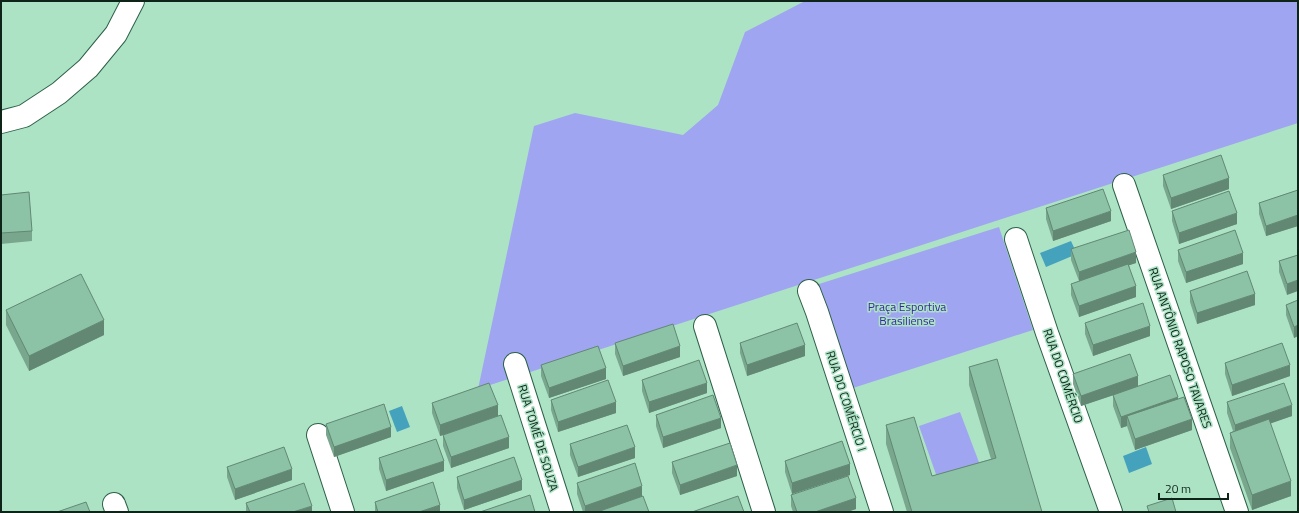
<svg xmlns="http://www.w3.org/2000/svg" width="1299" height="513" font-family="'Titillium Web',sans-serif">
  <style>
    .green { fill: #9fa5f1 }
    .water { fill: #45a2bd }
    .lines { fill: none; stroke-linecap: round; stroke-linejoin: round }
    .minor-casing { stroke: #2d6047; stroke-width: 24 }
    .minor { stroke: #fff; stroke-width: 22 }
    .wall { fill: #78a78e }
    .shaded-wall { fill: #628874 }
    .building { fill: #8cc2a5; stroke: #628874 }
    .labels { text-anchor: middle; stroke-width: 3; stroke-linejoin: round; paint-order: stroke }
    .park-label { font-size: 12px; fill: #3925a3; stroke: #ade3c5 }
    .street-label { font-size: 12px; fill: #0e2419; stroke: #ade3c5 }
  </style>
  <rect width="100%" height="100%" fill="#ade3c5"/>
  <g class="green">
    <polygon points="805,1 1298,1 1298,123 478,389 534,126 575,113 683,135 718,105 745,32"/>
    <polygon points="999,227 1033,330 853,388 819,284"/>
    <polygon points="960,412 980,465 938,480 919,426"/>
  </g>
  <g class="water">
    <polygon points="1071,241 1077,254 1046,267 1040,253"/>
    <polygon points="402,406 410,427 397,432 389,411"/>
    <polygon points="1146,447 1152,464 1129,473 1123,456"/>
  </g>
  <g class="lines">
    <g class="minor-casing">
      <g id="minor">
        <polyline points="1,122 24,116 59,93 88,68 116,34 133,1"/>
        <polyline points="1124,185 1237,512"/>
        <polyline points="1016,239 1047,333 1111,512"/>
        <polyline points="809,291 817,312 882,512"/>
        <polyline points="705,326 764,512"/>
        <polyline points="515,364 562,512"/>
        <polyline points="318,435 343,512"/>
        <polyline points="114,504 117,512"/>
      </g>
    </g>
    <use href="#minor" class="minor"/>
  </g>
  <g class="wall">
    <polygon points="1163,175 1229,189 1171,209 1163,186"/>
    <polygon points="1298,190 1298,226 1266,236 1259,214 1259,203"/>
    <polygon points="1,195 32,231 32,241 1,244"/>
    <polygon points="1046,208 1111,221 1053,241 1046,219"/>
    <polygon points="1172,211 1237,224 1179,244 1172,221"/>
    <polygon points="1071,249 1136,263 1129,265 1136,297 1079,317 1071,295 1071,284 1079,281 1071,260"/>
    <polygon points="1178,250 1243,264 1186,283 1178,261"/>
    <polygon points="1298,255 1287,295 1279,272 1279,261"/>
    <polygon points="1190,291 1255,305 1197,324 1190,302"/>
    <polygon points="1298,300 1298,336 1294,338 1286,315 1286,305"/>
    <polygon points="6,310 104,335 29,371 6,325"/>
    <polygon points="1085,323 1150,336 1093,356 1085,334"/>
    <polygon points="615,343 680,357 623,376 615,354"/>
    <polygon points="740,343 805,356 747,376 740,353"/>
    <polygon points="1225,363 1290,376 1232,396 1225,374"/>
    <polygon points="541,365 606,379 549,398 541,376"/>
    <polygon points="969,367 1042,512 907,512 886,444 886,425 932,476 991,459 969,385"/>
    <polygon points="1073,374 1138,386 1178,399 1192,430 1135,450 1127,426 1121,428 1113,406 1113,395 1081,406 1073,384"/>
    <polygon points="642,380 707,393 649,413 642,391"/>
    <polygon points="551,400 616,413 558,432 551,410"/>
    <polygon points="1227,402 1292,416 1270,423 1291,496 1252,510 1230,448 1230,433 1233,431 1227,413"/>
    <polygon points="432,403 498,416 440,436 432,413"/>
    <polygon points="656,415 721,428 663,448 656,426"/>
    <polygon points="326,424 391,437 334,457 326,435"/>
    <polygon points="443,435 509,448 451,468 443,446"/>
    <polygon points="570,444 635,458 578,477 570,455"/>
    <polygon points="379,458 444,471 386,491 379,469"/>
    <polygon points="785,461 850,475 792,494 785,472"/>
    <polygon points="672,462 737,476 680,495 672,473"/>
    <polygon points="227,467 292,480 235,500 227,477"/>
    <polygon points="457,477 522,490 464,510 457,488"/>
    <polygon points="577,483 642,497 649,512 583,512 577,494"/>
    <polygon points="791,495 856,509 847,512 793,512 791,506"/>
    <polygon points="375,502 440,512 375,512"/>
    <polygon points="246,503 312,512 246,512"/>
  </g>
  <g class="shaded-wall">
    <polygon points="1229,178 1229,189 1171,209 1171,198"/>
    <polygon points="1111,211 1111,221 1053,241 1053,231"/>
    <polygon points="1237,213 1237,224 1179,244 1179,233"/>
    <polygon points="1298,215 1298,226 1266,236 1266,226"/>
    <polygon points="1136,252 1136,263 1079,282 1079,272"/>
    <polygon points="1243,253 1243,264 1186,283 1186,272"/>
    <polygon points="1298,280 1298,291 1287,295 1287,284"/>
    <polygon points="1136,286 1136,297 1079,317 1079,306"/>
    <polygon points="1255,294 1255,305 1197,324 1197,313"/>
    <polygon points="104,320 104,335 29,371 29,356"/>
    <polygon points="1298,325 1298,336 1294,338 1294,327"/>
    <polygon points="1150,326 1150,336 1093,356 1093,345"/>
    <polygon points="805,345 805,356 747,376 747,365"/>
    <polygon points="680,346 680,357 623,376 623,366"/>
    <polygon points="1290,365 1290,376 1232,396 1232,385"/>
    <polygon points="606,368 606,379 549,398 549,388"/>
    <polygon points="1138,376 1138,387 1081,406 1081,396"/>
    <polygon points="707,383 707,393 649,413 649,402"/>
    <polygon points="1178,397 1178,408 1127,416 1127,426 1121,428 1121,417"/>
    <polygon points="616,402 616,413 558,432 558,422"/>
    <polygon points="498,405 498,416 440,436 440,425"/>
    <polygon points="1292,405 1292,416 1235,436 1235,425"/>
    <polygon points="721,418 721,428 663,448 663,437"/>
    <polygon points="1192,419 1192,430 1135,450 1135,439"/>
    <polygon points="391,427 391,437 334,457 334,447"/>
    <polygon points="509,437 509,448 451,468 451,457"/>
    <polygon points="635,447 635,458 578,477 578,467"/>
    <polygon points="444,461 444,471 386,491 386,480"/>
    <polygon points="850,464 850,475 792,494 792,483"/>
    <polygon points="737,465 737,476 680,495 680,485"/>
    <polygon points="292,469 292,480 235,500 235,489"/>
    <polygon points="522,480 522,490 464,510 464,500"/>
    <polygon points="1291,481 1291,496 1252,510 1252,495"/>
    <polygon points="642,486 642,497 598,512 585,512 585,506"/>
    <polygon points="856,498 856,509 847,512 815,512"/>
    <polygon points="440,505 440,512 419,512"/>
    <polygon points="312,506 312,512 293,512"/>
  </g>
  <g class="building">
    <polygon points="1221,155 1229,178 1171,198 1163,175"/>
    <polygon points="1103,189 1111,211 1053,231 1046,208"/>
    <polygon points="1298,190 1298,215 1266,226 1259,203"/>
    <polygon points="1229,191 1237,213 1179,233 1172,211"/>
    <polygon points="29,192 32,231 1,233 1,195"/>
    <polygon points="1129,230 1136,252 1079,272 1071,249"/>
    <polygon points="1235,230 1243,253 1186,272 1178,250"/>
    <polygon points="1298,255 1298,280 1287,284 1279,261"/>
    <polygon points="1128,264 1136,286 1079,306 1071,284"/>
    <polygon points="1247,271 1255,294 1197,313 1190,291"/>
    <polygon points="81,274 104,320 29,356 6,310"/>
    <polygon points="1298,300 1298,325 1294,327 1286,305"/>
    <polygon points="1143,303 1150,326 1093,345 1085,323"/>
    <polygon points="797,323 805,345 747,365 740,343"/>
    <polygon points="673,324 680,346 623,366 615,343"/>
    <polygon points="1282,343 1290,365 1232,385 1225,363"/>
    <polygon points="598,346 606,368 549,388 541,365"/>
    <polygon points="1130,354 1138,376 1081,396 1073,374"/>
    <polygon points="997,359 1042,512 912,512 886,425 914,417 932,476 996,458 969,367"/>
    <polygon points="699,360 707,383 649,402 642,380"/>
    <polygon points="1170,375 1178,397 1121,417 1113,395"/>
    <polygon points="608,380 616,402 558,422 551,400"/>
    <polygon points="489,383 498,405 440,425 432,403"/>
    <polygon points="1284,383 1292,405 1235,425 1227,402"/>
    <polygon points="713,395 721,418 663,437 656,415"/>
    <polygon points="1184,397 1192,419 1135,439 1127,416"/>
    <polygon points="384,404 391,427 334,447 326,424"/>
    <polygon points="501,415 509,437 451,457 443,435"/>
    <polygon points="1269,419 1291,481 1252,495 1230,433"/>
    <polygon points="627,425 635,447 578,467 570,444"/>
    <polygon points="436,439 444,461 386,480 379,458"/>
    <polygon points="842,441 850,464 792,483 785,461"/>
    <polygon points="730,443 737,465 680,485 672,462"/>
    <polygon points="284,447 292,469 235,489 227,467"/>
    <polygon points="514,457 522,480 464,500 457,477"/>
    <polygon points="635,463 642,486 585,506 577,483"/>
    <polygon points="848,476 856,498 815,512 797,512 791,495"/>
    <polygon points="433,482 440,505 419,512 378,512 375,502"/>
    <polygon points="304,483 312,506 293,512 250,512 246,503"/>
    <polygon points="530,495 535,512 480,512"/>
    <polygon points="643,496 649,512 597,512"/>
    <polygon points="738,496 744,512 692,512"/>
    <polygon points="1172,498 1176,512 1149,512 1147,506"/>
    <polygon points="86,502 90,512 57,512"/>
  </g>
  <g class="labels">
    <g class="park-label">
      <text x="907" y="311">Praça Esportiva<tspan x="907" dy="14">Brasiliense</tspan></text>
    </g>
    <g class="street-label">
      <text transform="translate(1180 348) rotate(71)" y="4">RUA ANTÔNIO RAPOSO TAVARES</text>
      <text transform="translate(1063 376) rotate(71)" y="4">RUA DO COMÉRCIO</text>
      <text transform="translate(846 401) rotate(72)" y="4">RUA DO COMÉRCIO I</text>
      <text transform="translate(538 438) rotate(73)" y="4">RUA TOMÉ DE SOUZA</text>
    </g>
  </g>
  <rect width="1299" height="513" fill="none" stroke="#0e2419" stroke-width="4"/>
  <path d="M1159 493v6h69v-6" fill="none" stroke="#0e2419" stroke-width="2"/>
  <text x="1165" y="493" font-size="12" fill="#0e2419" stroke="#ade3c5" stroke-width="3" paint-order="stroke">20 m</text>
</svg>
